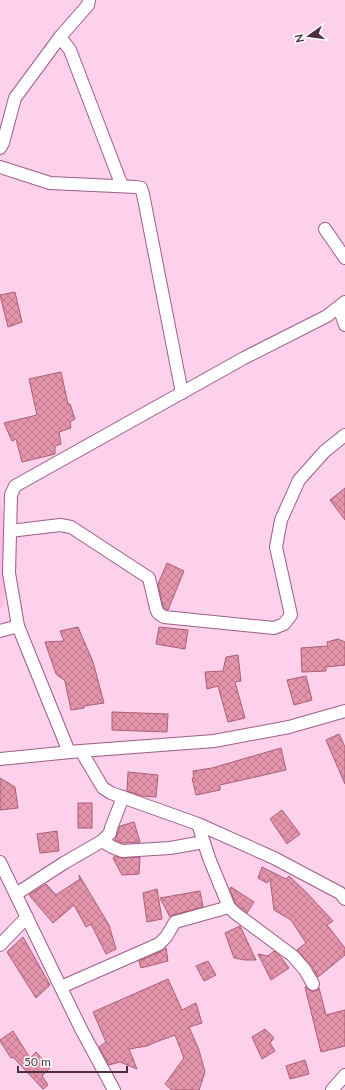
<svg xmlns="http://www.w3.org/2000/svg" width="345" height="1090" font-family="Lato,sans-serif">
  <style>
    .built { fill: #febde5 }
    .building { fill: url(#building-cross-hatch); stroke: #aa5e75 }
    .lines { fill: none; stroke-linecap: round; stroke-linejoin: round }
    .street-casing { stroke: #9e5c87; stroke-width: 14 }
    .street { stroke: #fff; stroke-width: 12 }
  </style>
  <defs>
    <pattern id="building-cross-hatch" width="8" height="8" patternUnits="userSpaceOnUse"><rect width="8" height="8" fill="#e495ab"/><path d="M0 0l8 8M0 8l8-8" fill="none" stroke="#bb7a8d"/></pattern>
  </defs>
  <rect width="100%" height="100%" fill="#fdd0eb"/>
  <polygon class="built" points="0,500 17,566 0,611"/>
  <g class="building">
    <polygon points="15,292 22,322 8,327 0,295"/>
    <polygon points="61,372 68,404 70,404 75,419 70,422 71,428 59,432 61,444 55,446 55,454 22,462 16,439 12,441 4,423 37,415 29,379"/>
    <polygon points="345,488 345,520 330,500"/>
    <polygon points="167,563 184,571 168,610 164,608 163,606 158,584"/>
    <polygon points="78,627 93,662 104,703 84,706 84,708 71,710 65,681 56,674 45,642 64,641 60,631"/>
    <polygon points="159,627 188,630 185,649 156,644"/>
    <polygon points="338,639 345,642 345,665 326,667 326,671 302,672 301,648 328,646 327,642"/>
    <polygon points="238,655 241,681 235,682 245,718 228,722 218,686 207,689 205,672 223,671 226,657"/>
    <polygon points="306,676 312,700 294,705 287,680"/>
    <polygon points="112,712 168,714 167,732 112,730"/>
    <polygon points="339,734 345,747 345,784 326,740"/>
    <polygon points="281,748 286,770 220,785 220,790 196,795 192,778 194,778 193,771 212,768"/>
    <polygon points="128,772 158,775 156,797 142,796 127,791"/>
    <polygon points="0,778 15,787 18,808 0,810"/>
    <rect x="78" y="803" width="14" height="25"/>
    <polygon points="282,810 300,834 287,844 270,819"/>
    <polygon points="134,822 140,842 123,843 115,840 120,826"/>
    <polygon points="57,831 59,851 40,853 37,834"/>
    <polygon points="115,856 122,858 140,857 139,874 122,875 113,858"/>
    <polygon points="262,867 286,879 289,876 306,892 333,921 327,925 345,948 345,955 318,977 311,965 297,950 306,943 291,920 274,910 270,879 267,883 258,878"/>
    <polygon points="79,875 109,925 116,949 106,954 91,924 86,927 74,905 53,923 29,895 46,884 56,895 80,879"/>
    <polygon points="231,887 254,902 247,913 235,903 230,889"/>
    <polygon points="157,889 162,919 147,922 143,893"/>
    <polygon points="200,891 203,907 173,915 170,917 160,898"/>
    <polygon points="240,926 256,960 245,960 234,958 225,933"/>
    <polygon points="23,937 50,985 36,998 7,952"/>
    <polygon points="166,948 168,961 141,968 139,961 162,951"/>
    <polygon points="274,951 280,956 289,968 271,980 258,954 268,956"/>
    <polygon points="208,961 216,975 204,981 196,966"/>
    <polygon points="168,979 182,1010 196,1003 202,1023 189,1027 199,1050 205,1072 199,1090 172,1090 165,1084 184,1058 175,1035 156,1042 147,1046 129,1049 137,1069 120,1062 109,1065 99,1047 106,1042 93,1012"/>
    <polygon points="305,987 306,987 309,990 313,991 316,991 319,988 326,1015 345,1010 345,1046 321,1052"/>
    <polygon points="265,1029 274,1038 270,1043 275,1051 262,1059 252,1037"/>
    <polygon points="13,1031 30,1058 36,1052 50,1068 42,1076 48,1085 43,1089 13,1057 11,1058 0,1041 0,1040"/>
    <polygon points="305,1060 309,1074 290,1079 286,1066"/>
  </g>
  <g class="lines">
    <g class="street-casing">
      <g id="street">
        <polyline points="60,37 70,50 122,186"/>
        <polyline points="0,148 3,143 15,98 60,37 88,5 89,0"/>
        <polyline points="0,167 50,183 136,187 141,188 143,194 182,393"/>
        <polyline points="325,229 345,258"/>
        <polyline points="339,307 345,325"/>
        <polyline points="10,531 60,525 71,527 149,578 156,608 158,613 164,617 274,628 284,624 291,615 276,547 281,520 299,480 325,451 345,435"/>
        <polyline points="0,631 18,626"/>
        <polyline points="81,751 103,788 111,793 198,824 274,858 340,893 345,899"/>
        <polyline points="69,752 18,626 9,573 11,495 15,486 244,358 327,316 345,302"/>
        <polyline points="0,759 81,751 214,741 289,727 345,711"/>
        <polyline points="198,824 209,858 229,907 235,913 293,956 305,970 313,984"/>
        <polyline points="102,841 112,847 122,851 170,848 204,842"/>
        <polyline points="0,862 81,1029 114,1090"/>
        <polyline points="16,894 64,863 102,841 110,833 111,828 123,797"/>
        <polyline points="0,945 27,917"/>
        <polyline points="61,987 159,944 166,937 175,922 229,907"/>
        <polyline points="332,1090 345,1075"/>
      </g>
    </g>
    <use href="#street" class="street"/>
  </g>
  <g transform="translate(309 36) rotate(256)" stroke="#ffffff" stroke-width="3" paint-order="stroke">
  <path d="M0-3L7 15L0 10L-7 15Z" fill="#4b2e41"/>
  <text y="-6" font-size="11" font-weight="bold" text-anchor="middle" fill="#4b2e41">N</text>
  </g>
  <path d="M18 1066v6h109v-6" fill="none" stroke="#4b2e41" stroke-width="2"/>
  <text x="24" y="1066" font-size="12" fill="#4b2e41" stroke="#ffffff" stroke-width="3" paint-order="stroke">50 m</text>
</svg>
